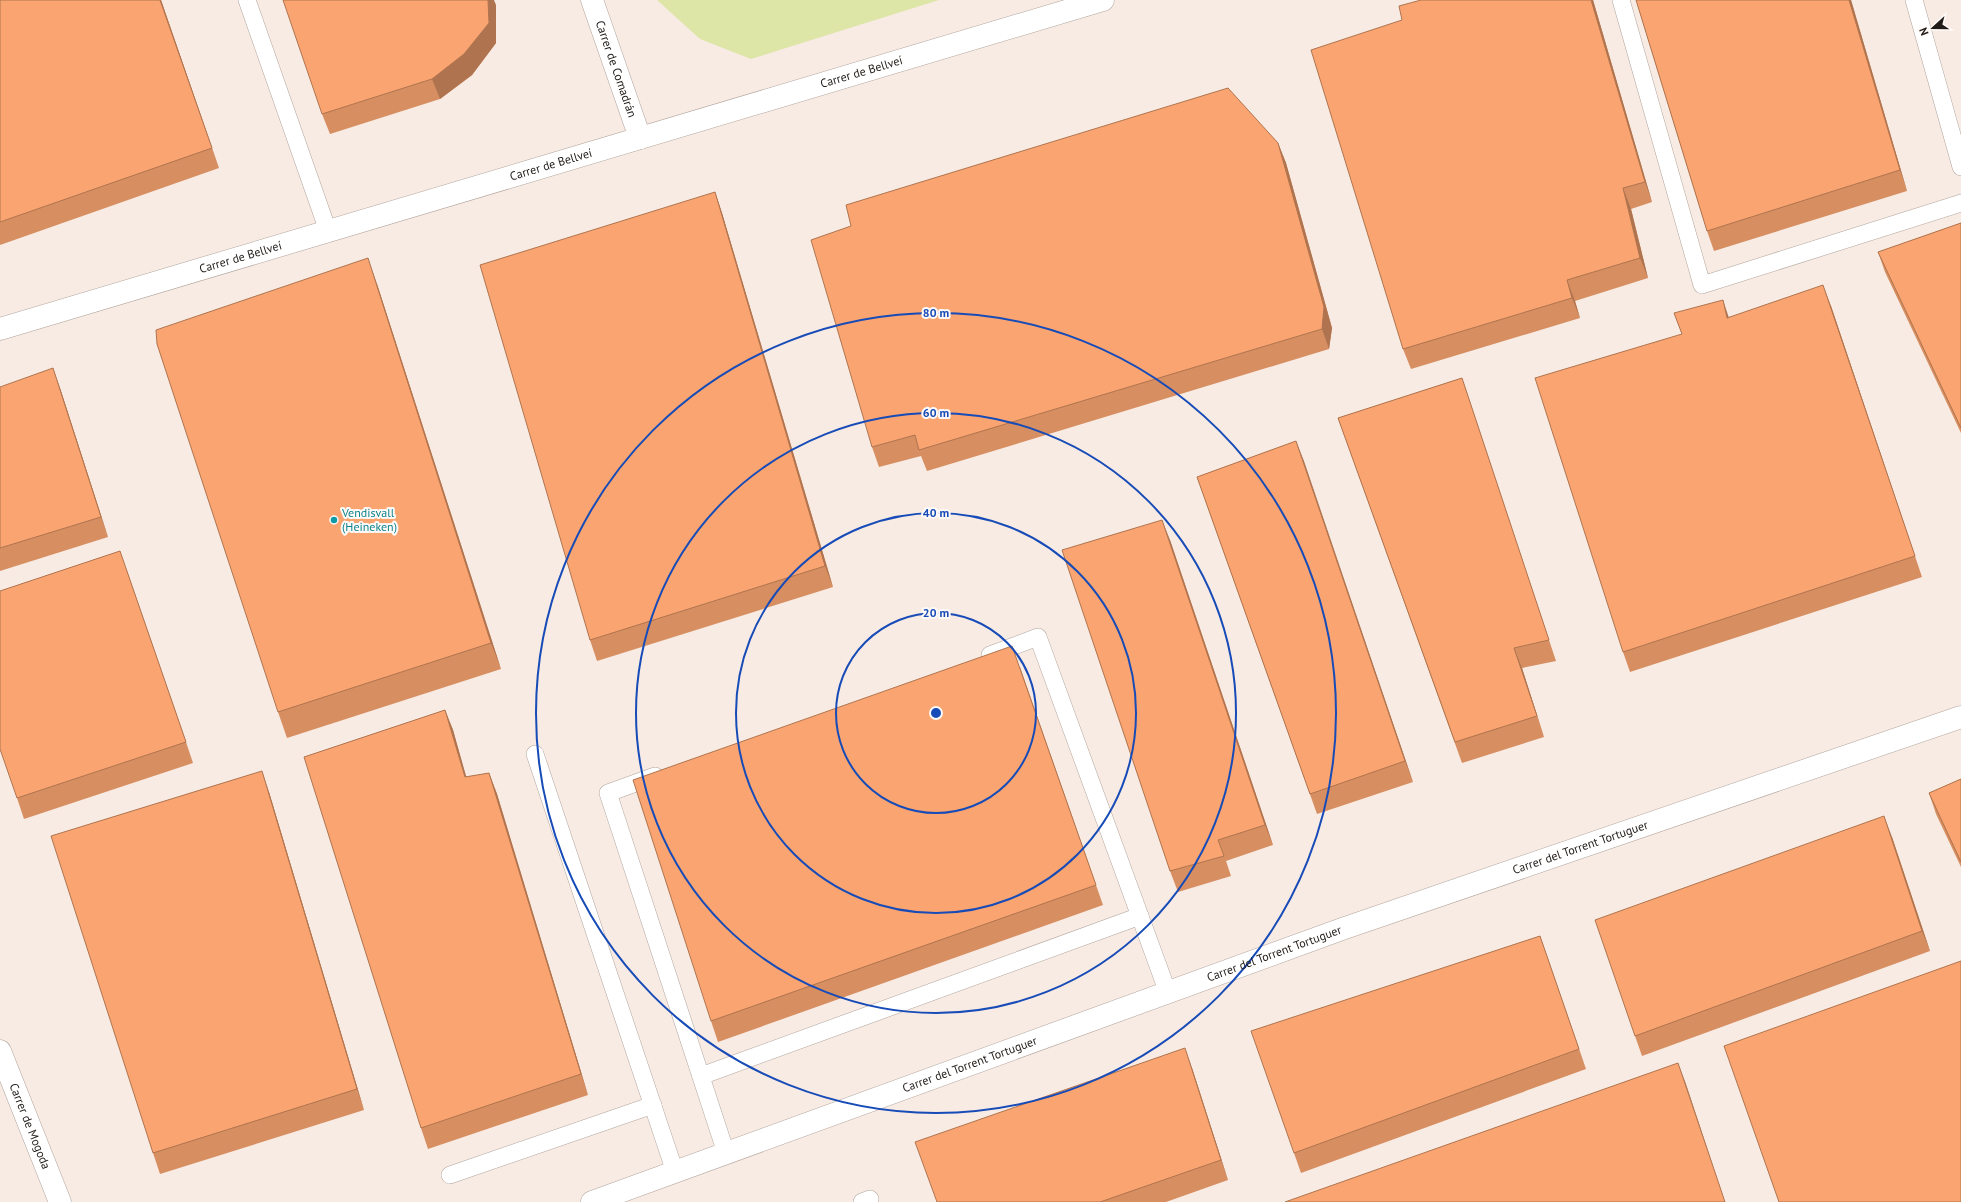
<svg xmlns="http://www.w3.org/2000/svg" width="1961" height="1202" font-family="'PT Sans',sans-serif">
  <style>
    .green { fill: #dde5a7 }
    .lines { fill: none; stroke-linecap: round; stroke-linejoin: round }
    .lane-casing { stroke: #b2a59e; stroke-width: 18 }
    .street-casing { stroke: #b2a59e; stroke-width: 23 }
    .lane { stroke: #fff; stroke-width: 17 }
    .street { stroke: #fff; stroke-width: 22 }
    .wall { fill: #d78e61 }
    .shaded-wall { fill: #af744f }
    .building { fill: #faa571; stroke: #af744f }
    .ring { fill: none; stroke: #174bb7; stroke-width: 2 }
    .culture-dot { fill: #0f9aa8; stroke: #fffaf7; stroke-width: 1.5 }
    .labels { text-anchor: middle; stroke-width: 4; stroke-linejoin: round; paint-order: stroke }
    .street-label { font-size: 12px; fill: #201b18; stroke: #fffaf7 }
    .culture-label { font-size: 12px; fill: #0d838f; stroke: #fffaf7; text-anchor: start }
    .centre { fill: #174bb7; stroke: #fffaf7; stroke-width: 2 }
    .ring-label { font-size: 12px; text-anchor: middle; font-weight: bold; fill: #174bb7; stroke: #fffaf7; stroke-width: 4; stroke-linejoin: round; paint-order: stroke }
  </style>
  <rect width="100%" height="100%" fill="#f8ebe3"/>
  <polygon class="green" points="657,0 939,0 751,59 700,39"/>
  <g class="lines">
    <g class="lane-casing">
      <g id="lane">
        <polyline points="247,0 328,231"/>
        <polyline points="1621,0 1702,285 1961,203"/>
        <polyline points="1914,0 1961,167"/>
        <polyline points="990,655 1038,637 1168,993"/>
        <polyline points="535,754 675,1172"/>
        <polyline points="655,776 608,793 726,1153"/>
        <polyline points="701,1076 1140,916"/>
        <polyline points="450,1175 653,1105"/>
        <polyline points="862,1202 870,1199"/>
      </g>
    </g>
    <g class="street-casing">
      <g id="street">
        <path id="s1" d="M592,0L640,138"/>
        <path id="s2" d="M0,329L1103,0"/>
        <path id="s3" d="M0,1051L60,1202"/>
        <path id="s4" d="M592,1202L1342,929L1961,717"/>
      </g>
    </g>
    <use href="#lane" class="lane"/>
    <use href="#street" class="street"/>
  </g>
  <g class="wall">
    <polygon points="0,0 161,0 219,168 0,245"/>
    <polygon points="1593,0 1652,202 1631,209 1648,278 1575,301 1580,318 1411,369 1403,349"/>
    <polygon points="1636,0 1851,0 1907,191 1714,251 1707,231"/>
    <polygon points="496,5 496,43 472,75 440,99 330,134 322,114"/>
    <polygon points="1278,143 1286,163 1332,328 1329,349 927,471 921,456 879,467 872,447"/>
    <polygon points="715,192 722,213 833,587 597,661 590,640"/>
    <polygon points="1961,223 1961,433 1885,272 1878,252"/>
    <polygon points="377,284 501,669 287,738 278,712"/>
    <polygon points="1831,306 1922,577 1630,672 1623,652 1682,334 1674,313 1729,318"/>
    <polygon points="1462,378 1469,399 1556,661 1522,668 1544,737 1462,763 1338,418"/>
    <polygon points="0,387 60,388 108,537 0,571"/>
    <polygon points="1296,441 1413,782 1317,814 1197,477"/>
    <polygon points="1170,540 1273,845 1226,861 1231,876 1178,892 1170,871"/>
    <polygon points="127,572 193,763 24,819 17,798"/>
    <polygon points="1020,667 1103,905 718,1042 711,1021"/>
    <polygon points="445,710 453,730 466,777 489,773 497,794 588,1095 428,1149 421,1128"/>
    <polygon points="1961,779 1961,867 1936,814 1929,793"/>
    <polygon points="269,792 364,1110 160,1174 153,1153"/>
    <polygon points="1892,837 1930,951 1642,1056 1635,1036"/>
    <polygon points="1540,936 1586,1069 1301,1173 1294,1153"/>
    <polygon points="1192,1068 1228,1180 1166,1202 937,1202"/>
  </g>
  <g class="shaded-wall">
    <polygon points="160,0 161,0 219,168 212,148"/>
    <polygon points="488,0 494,0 496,5 496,43 472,75 440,99 432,79"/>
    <polygon points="1591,0 1593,0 1652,202 1645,182"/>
    <polygon points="1849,0 1851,0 1907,191 1900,170"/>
    <polygon points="1278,143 1286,163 1332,328 1329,349 1322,329"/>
    <polygon points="1623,188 1631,209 1648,278 1640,258"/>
    <polygon points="715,192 722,213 833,587 825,566"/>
    <polygon points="368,258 377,284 501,669 491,643"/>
    <polygon points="1567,280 1575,301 1580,318 1572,298"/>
    <polygon points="1823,285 1831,306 1922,577 1915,556"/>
    <polygon points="1723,300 1730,321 1727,318"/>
    <polygon points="53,368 60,388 108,537 101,517"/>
    <polygon points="1296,441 1304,461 1413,782 1405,761"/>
    <polygon points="1162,520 1170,540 1273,845 1265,825"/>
    <polygon points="120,551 127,572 193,763 186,742"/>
    <polygon points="1514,648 1522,668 1544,737 1537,716"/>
    <polygon points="445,710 453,730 472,797 465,777"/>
    <polygon points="262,771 269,792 364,1110 357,1089"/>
    <polygon points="489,773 497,794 588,1095 581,1074"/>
    <polygon points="1884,816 1892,837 1930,951 1922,931"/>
    <polygon points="1540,936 1547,956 1586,1069 1579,1049"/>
    <polygon points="1185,1048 1192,1068 1228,1180 1221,1160"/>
    <polygon points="1678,1063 1686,1084 1725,1202"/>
  </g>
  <g class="building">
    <polygon points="0,0 160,0 212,148 0,222"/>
    <polygon points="283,0 488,0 489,23 464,54 432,79 322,114"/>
    <polygon points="1421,0 1591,0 1645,182 1623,188 1640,258 1567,280 1572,298 1403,349 1311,50 1402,20 1399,6"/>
    <polygon points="1636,0 1849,0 1900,170 1707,231"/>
    <polygon points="1228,88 1278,143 1324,307 1322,329 919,450 915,435 872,447 811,240 851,226 846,205"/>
    <polygon points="715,192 825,566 590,640 480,265"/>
    <polygon points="1961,223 1961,428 1878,252"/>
    <polygon points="368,258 491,643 278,712 157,344 156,330"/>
    <polygon points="1823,285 1915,556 1623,652 1535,378 1682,334 1674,313 1723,300 1727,318"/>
    <polygon points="53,368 101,517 0,548 0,387"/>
    <polygon points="1462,378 1549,640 1514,648 1537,716 1455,742 1338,418"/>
    <polygon points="1296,441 1405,761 1310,794 1197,477"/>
    <polygon points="1162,520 1265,825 1218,840 1224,856 1170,871 1062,550"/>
    <polygon points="120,551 186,742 17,798 0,749 0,591"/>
    <polygon points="1012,646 1096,885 711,1021 633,780"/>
    <polygon points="445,710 465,777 489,773 581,1074 421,1128 304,757"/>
    <polygon points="262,771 357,1089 153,1153 51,836"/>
    <polygon points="1961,779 1961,862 1929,793"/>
    <polygon points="1884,816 1922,931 1635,1036 1595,920"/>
    <polygon points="1540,936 1579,1049 1294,1153 1251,1031"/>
    <polygon points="1961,961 1961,1202 1779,1202 1724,1046"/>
    <polygon points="1185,1048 1221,1160 1100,1202 937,1202 915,1142"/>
    <polygon points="1678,1063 1725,1202 1285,1202"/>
  </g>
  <g class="ring">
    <circle cx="936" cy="713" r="100"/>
    <circle cx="936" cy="713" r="200"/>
    <circle cx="936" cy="713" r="300"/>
    <circle cx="936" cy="713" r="400"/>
  </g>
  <circle class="culture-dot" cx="334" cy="520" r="4"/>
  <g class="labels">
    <g class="street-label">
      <text dy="4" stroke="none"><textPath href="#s1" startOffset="73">Carrer de Comadrán</textPath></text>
      <text dy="4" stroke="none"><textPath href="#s2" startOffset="899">Carrer de Bellveí</textPath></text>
      <text dy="4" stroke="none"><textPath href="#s2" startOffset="575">Carrer de Bellveí</textPath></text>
      <text dy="4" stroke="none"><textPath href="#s2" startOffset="251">Carrer de Bellveí</textPath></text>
      <text dy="4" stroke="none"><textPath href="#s4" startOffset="1050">Carrer del Torrent Tortuguer</textPath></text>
      <text dy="4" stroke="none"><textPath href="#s4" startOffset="726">Carrer del Torrent Tortuguer</textPath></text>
      <text dy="4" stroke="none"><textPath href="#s4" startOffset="402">Carrer del Torrent Tortuguer</textPath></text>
      <text dy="4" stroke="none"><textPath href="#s3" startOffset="81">Carrer de Mogoda</textPath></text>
    </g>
    <g class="culture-label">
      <text x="342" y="517">Vendisvall<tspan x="342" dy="14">(Heineken)</tspan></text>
    </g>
  </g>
  <circle cx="936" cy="713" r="6" class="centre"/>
  <g class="ring-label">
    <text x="936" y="317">80 m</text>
    <text x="936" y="417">60 m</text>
    <text x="936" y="517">40 m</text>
    <text x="936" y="617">20 m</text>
  </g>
  <g transform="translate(1933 28) rotate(249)" stroke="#fffaf7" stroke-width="3" paint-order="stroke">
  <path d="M0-3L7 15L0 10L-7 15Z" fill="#201b18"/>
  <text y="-6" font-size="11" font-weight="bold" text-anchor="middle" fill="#201b18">N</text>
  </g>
</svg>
